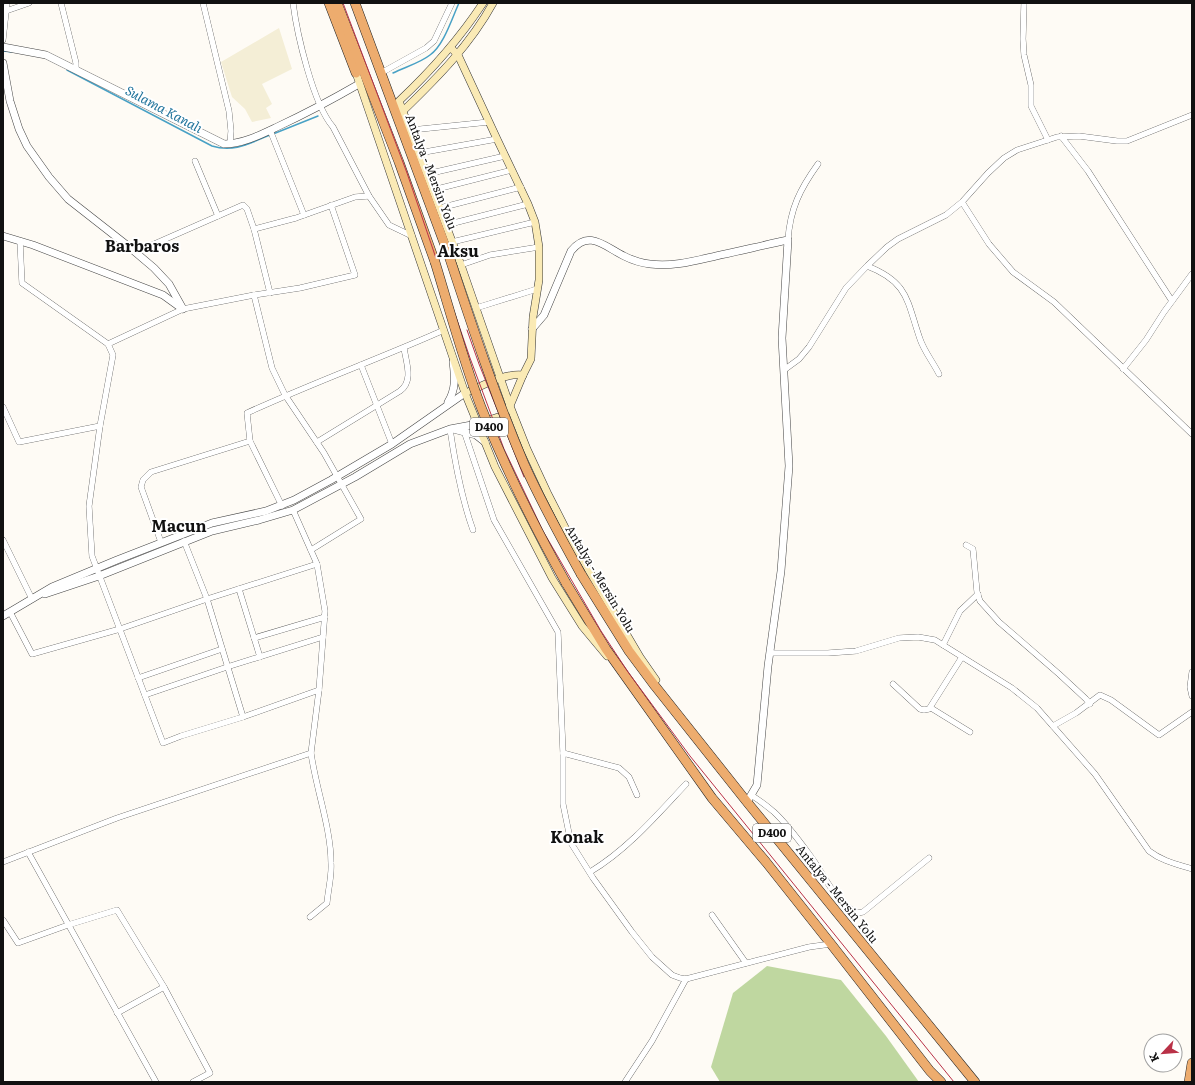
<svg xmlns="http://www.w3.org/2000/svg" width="1195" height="1085" font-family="Literata,serif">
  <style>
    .farmland { fill: #f4eed6 }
    .forest { fill: #bfd7a0 }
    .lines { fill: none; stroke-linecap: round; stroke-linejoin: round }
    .stream { stroke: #48a1c5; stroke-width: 1.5 }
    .minor-casing { stroke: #444; stroke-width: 6 }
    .tertiary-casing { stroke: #444; stroke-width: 8 }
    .secondary-casing { stroke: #333; stroke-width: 8 }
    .trunk-casing { stroke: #222; stroke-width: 10 }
    .minor { stroke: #fff; stroke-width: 5.5 }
    .tertiary { stroke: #fff; stroke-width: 7 }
    .secondary { stroke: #faeab5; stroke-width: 7 }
    .trunk { stroke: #edac6e; stroke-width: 9 }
    .tram { stroke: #b93147; stroke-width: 1 }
    .trunk-bridge-casing { stroke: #222; stroke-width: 10; stroke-linecap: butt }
    .trunk-bridge { stroke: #edac6e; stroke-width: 9 }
    .labels { text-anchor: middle; stroke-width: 4; stroke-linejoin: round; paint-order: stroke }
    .shield { fill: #fff; stroke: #585858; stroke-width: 1 }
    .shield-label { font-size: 11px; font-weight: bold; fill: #111 }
    .street-label { font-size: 12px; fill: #111; stroke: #fff }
    .water-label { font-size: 13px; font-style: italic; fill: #21749c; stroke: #fff }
    .district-label { font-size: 16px; font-weight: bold; fill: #111; stroke: #fff }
  </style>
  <rect width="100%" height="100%" fill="#fefbf5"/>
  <polygon class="farmland" points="279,28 292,69 262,84 272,104 266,108 271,118 252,122 245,109 232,97 221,62"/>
  <polygon class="forest" points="767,966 841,980 886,1036 919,1082 720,1082 711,1067 733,993"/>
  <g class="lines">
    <g class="stream">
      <polyline points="3,51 13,52"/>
      <path d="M67,70L212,146C234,153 250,143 270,135"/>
      <path d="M393,73C405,67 420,63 430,55C444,45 452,18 459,3"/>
      <polyline points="273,134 318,116"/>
    </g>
    <g class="minor-casing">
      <g id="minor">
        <polyline points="61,3 76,63 76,70"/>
        <polyline points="203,3 229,111 231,131 230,144"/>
        <path d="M293,3C297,34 313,104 333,127L369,196L389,225L412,236"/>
        <polyline points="1024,3 1023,39 1024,55 1031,85 1031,106 1048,140"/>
        <polyline points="6,11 29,3"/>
        <polyline points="3,40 7,3"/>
        <polyline points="381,73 426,48 434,41 452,3"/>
        <polyline points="270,130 304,215"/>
        <polyline points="411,130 489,122"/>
        <polyline points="1061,136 1088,171 1172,301"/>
        <polyline points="419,153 497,139"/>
        <polyline points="195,161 218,216"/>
        <polyline points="427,174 505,156"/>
        <polyline points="433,190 512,170"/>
        <polyline points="962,202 989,244 1013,272 1054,302 1192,434"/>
        <polyline points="440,208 521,187"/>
        <polyline points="446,225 528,204"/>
        <path d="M788,240C790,209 800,189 818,164"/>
        <polyline points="20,241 22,283 108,344 183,309 254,295 300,288 355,275 331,205"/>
        <polyline points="452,242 535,222"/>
        <polyline points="136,252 243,205 247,209 254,229"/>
        <polyline points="461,265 490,255 539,247"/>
        <path d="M867,266C909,282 907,302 920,339C924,351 933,362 939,374"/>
        <polyline points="270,293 254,229 296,218 355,197 369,196"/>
        <polyline points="254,295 272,368 285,395 324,453 361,519 311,550"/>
        <polyline points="476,308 537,289"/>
        <polyline points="108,344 113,355 100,426 89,506 92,556 163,743 181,736 243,717 207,599 184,541"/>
        <polyline points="361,365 392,444"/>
        <polyline points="1123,369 1146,340 1164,312 1192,274"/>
        <polyline points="784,370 799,359 809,347 846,288 867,266 887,247 898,239 946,215 962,202 988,173 1004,158 1017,150 1057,137 1079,136 1117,141 1127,141 1192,115"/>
        <polyline points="3,407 19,442 100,426"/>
        <path d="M450,429C455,463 461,497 473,530"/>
        <polyline points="464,431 494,520 558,632 563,753 563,804 571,843 593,878 632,932 652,957 672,975 680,978 686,979 809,947 831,944"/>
        <path d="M317,442L400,391C414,381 406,362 404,348"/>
        <path d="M282,506L250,441L247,413C312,383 379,359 444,330"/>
        <polyline points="3,540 32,599"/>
        <polyline points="161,542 141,487 143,480 151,472 250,441"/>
        <polyline points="966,545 973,549 977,592 980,601 999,622 1059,674 1086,699 1090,704"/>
        <polyline points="239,589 260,657"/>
        <polyline points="10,612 32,654 120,629 207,599 317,564"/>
        <polyline points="254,638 325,617"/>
        <polyline points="943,645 960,611 978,594"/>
        <path d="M770,653H828L856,651L899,638L918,637L935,640L1012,688L1037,708L1095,774L1149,851C1162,861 1176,864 1192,869"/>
        <polyline points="1192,672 1190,687 1192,696"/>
        <polyline points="138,678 222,649"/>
        <polyline points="893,684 920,709 924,710 929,709 962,657"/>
        <polyline points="145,695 227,667 323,637"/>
        <polyline points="931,708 970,732"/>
        <polyline points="243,717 319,690"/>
        <polyline points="1053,726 1076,713 1100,695 1111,700 1159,735 1192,712"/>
        <polyline points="563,753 619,768 629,777 637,795"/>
        <path d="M751,795C759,800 767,806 774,812C787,824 798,839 809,854C826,876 832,899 857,913L863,912L929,858"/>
        <polyline points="28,852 156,1082"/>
        <polyline points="3,862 117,818 311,753 319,690 325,611 317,564 293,510"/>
        <path d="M590,872C627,850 657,815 686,784"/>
        <polyline points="712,915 746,963"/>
        <path d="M310,917L327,903C328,890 332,876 331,863C331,828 316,789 311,753"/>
        <polyline points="3,920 18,943 68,925 117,910 164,987 210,1073 193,1082"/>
        <polyline points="117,1013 164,987"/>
        <polyline points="625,1082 652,1041 686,979"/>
      </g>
    </g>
    <g class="tertiary-casing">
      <g id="tertiary">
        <path d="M3,47L46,55L224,144C243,144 262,134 279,126C307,113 333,99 359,84"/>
        <polyline points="3,63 10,101 19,129 27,146 49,177 68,199 128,246 154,268 169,284 183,309"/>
        <polyline points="3,236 33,245 163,295 181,308"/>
        <path d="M532,329L544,315L571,251C589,229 604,246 624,256C632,260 641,263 650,264C672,267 694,261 716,256C740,251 764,245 788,240L782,338L789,466L781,571L768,666L757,785L747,802"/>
        <path d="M448,402C456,389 455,377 453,362"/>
        <polyline points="453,429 476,435 485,442"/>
        <polyline points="45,594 99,576 212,531 259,520 293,510 355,477 410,444 450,429 477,424"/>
        <polyline points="3,616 52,587 117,560 212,523 266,511 294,500 331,480 392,444 465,393"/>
      </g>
    </g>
    <g class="secondary-casing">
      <g id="secondary">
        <path d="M483,3C458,41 432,70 399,101L461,265L510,406L527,449L547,492L574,545L640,657L656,680"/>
        <polyline points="451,48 458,55 497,139 528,204 535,222 539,247 539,280 533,317 531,359 523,375 510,406 501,416 483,422"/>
        <polyline points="356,73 465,393 495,467 552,578 582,626 607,656"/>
        <path d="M403,111C437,78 470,45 493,3"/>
        <path d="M470,391C486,384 505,373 523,375"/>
      </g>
    </g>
    <g class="trunk-casing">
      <g id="trunk">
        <polyline points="329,3 356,73"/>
        <polyline points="337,3 399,162 435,262"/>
        <polyline points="355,3 449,256"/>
        <polyline points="581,574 629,651 655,686 747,802 975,1082"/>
        <polyline points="566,583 606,649 712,798 766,862 831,944 930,1071 941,1082"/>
        <polyline points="1189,1082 1192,1063"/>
      </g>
    </g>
    <use href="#minor" class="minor"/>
    <use href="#tertiary" class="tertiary"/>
    <use href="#secondary" class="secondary"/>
    <use href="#trunk" class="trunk"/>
    <g class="tram">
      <polyline points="343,3 407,173 470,358 504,449 543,531 601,631 628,672 690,756 954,1082"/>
      <polyline points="467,330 479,364 524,477"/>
    </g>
    <g class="trunk-bridge-casing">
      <g id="trunk-bridge">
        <path d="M449,256C472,326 495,396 524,464C541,502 561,538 581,574"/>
        <path d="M435,262C450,311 463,360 481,407C505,468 534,526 566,583"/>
      </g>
    </g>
    <use href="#trunk-bridge" class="trunk-bridge"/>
  </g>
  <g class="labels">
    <g class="shield">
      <rect x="470" y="418" width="38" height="18" rx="3"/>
      <rect x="753" y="824" width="38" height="18" rx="3"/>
    </g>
    <g class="shield-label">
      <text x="489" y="431">D400</text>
      <text x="772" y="837">D400</text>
    </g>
    <g class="street-label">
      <text transform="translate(431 172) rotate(69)" y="4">Antalya - Mersin Yolu</text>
      <text transform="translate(600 579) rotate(59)" y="4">Antalya - Mersin Yolu</text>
      <text transform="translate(837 894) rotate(51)" y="4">Antalya - Mersin Yolu</text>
    </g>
    <g class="water-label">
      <text transform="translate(164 109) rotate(28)" y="5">Sulama Kanalı</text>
    </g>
    <g class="district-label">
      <text x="142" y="252">Barbaros</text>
      <text x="458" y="257">Aksu</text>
      <text x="179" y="532">Macun</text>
      <text x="577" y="843">Konak</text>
    </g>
  </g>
  <rect width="1195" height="1085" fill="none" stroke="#111111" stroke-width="8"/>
  <g transform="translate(1163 1053) rotate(244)"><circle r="19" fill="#ffffff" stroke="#a0a0a0"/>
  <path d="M0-3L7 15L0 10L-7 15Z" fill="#b93147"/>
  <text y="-6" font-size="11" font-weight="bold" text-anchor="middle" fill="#111111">K</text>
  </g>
</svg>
